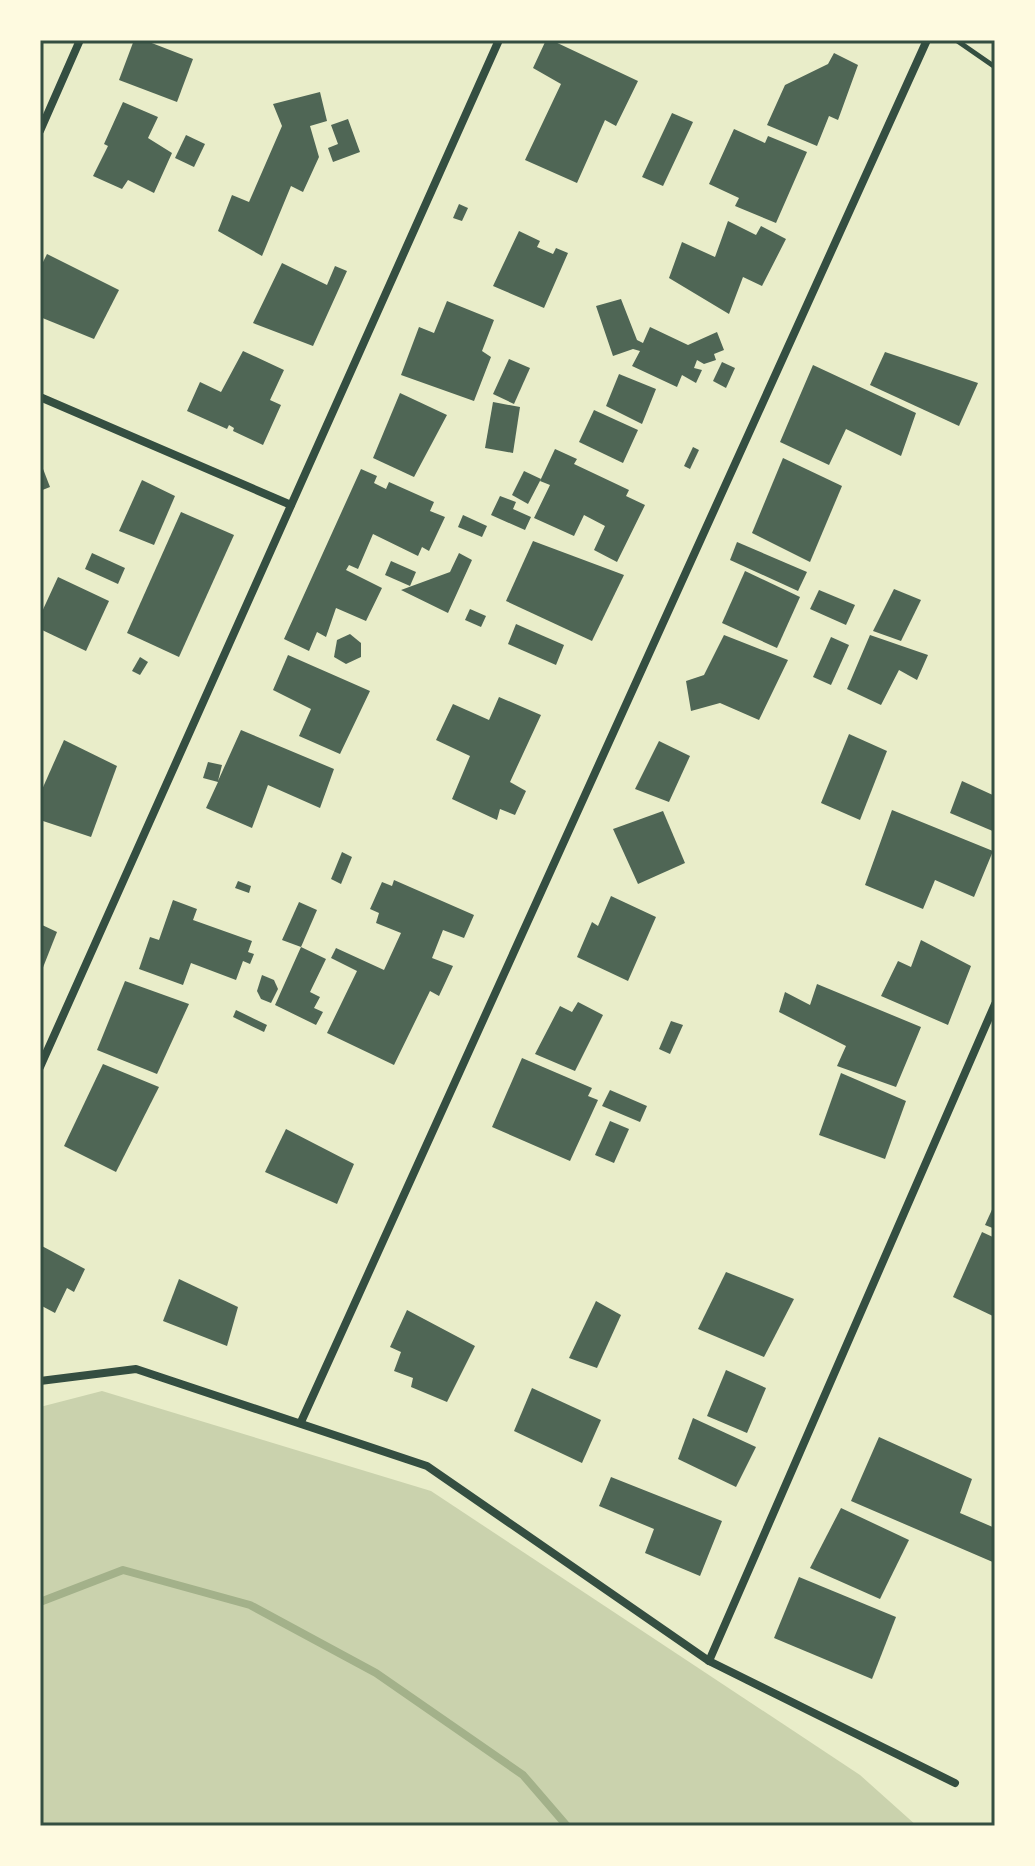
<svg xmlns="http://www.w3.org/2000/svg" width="1035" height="1866" font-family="Roboto,sans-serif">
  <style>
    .green { fill: #cad2ad }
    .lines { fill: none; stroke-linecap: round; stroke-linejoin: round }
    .stream { stroke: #a3b18a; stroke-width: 8 }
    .building { fill: #4f6655 }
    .path { stroke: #344e41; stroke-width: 5 }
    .minor { stroke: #344e41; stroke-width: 8 }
    .neatline { fill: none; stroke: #344e41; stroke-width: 3 }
  </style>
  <rect width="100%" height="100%" fill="#e9edc9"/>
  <polygon class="green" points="102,1391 431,1491 860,1775 917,1826 40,1826 40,1407"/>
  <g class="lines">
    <polyline class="stream" points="40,1602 123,1570 250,1605 376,1673 523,1775 567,1826"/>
  </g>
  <g class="building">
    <polygon points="134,40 144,40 193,59 177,102 119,80"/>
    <polygon points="546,40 551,40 638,81 616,126 605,120 577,183 525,160 561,84 533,68"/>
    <polygon points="834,53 858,65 838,120 829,116 817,146 767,125 785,85 828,64"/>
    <polygon points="320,92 327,121 310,126 319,157 303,192 291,186 262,256 218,231 232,195 249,202 282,126 273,104"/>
    <polygon points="123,102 158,117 148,138 172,153 154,193 128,180 122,189 93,176 108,146 104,144"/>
    <polygon points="672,113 693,122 663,186 642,177"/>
    <polygon points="348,119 360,152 333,162 328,148 338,144 331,125"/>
    <polygon points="734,129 765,143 768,136 807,152 776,223 735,206 739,198 709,184"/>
    <polygon points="186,135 205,144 194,167 175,158"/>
    <polygon points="459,204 468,208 462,221 453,218"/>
    <polygon points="728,221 756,235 761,226 786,239 762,286 743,277 729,314 669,278 682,242 715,257"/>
    <polygon points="519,231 540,241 537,247 553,254 556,248 568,253 544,308 493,286"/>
    <polygon points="47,254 119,290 94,339 40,317 40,268"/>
    <polygon points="282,263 327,285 335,266 347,271 313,346 253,323"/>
    <polygon points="621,299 637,340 643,343 650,327 688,345 717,332 724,350 714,354 716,360 704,364 697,360 694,368 702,370 696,383 682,375 677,387 632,366 640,351 633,349 613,356 596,306"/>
    <polygon points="447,301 494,320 482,351 491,357 474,401 401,375 419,327 434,333"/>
    <polygon points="243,351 284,370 270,400 281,405 263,445 233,431 234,428 229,425 227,429 187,411 200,382 221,392"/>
    <polygon points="885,352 978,383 959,426 870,385"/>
    <polygon points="509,359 530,368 514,404 493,394"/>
    <polygon points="722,362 735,368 726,388 713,381"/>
    <polygon points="813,365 916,413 901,456 846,429 829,465 780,442"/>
    <polygon points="619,374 656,389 642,424 606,406"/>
    <polygon points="400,393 447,415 414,477 373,458"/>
    <polygon points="493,402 520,407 513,453 485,448"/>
    <polygon points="594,410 638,430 623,463 579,442"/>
    <polygon points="693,447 699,450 690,469 684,466"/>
    <polygon points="555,449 577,459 574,464 629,490 626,496 645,505 617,562 594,550 605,526 584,515 574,536 534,518 550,485 540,481"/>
    <polygon points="783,458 842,486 810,562 752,533"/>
    <polygon points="40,461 50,487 40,491"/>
    <polygon points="361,469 377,476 374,483 386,489 389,482 434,502 430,511 445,517 429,551 422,547 418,556 373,534 358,569 349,565 346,570 382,588 366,621 336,608 326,637 317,632 309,651 284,639"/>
    <polygon points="524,471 541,479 528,504 512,495"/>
    <polygon points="142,480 175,496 154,545 119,531"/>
    <polygon points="500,496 516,502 513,509 531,517 525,530 491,515"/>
    <polygon points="181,512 234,535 179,657 127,633"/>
    <polygon points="463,515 487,526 482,537 458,527"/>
    <polygon points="533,541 624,575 592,641 506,601"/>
    <polygon points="737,542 807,572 798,591 730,560"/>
    <polygon points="92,553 125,568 118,584 85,569"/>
    <polygon points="459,553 472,560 448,613 401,590 450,572"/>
    <polygon points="391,561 416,572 410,586 385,575"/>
    <polygon points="745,571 800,597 777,648 722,623"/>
    <polygon points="58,577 109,601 86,651 40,629 40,616"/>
    <polygon points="894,589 921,600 901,641 873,631"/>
    <polygon points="819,590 855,605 846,625 810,609"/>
    <polygon points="470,609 486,616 481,627 465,620"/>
    <polygon points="516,624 564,645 556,665 508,644"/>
    <polygon points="350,634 361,643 361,657 346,664 334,657 337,640"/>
    <polygon points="724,635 788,660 759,720 720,703 691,711 686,681 704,675"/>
    <polygon points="870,635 928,655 917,680 899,670 881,705 847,689"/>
    <polygon points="831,637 849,645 831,685 813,677"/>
    <polygon points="288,655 370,691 340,754 299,736 311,709 273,690"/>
    <polygon points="140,657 148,662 140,675 132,671"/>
    <polygon points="499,697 541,715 510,782 526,791 515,815 500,809 497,820 452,799 470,756 436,740 453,704 489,720"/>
    <polygon points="241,730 334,769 320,808 268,785 252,828 206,808 218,782 203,778 208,762 222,765 218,781"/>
    <polygon points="849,734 887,751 860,820 821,803"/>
    <polygon points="64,740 117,766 91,837 40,820 40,794"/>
    <polygon points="659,741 690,756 669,802 635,789"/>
    <polygon points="962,781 995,796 995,832 950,813"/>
    <polygon points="892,810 993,851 974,897 935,880 923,909 865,885"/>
    <polygon points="663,811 685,863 638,884 613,829"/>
    <polygon points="342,852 352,857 341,884 331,879"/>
    <polygon points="394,880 474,915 464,938 443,930 432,958 453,966 439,996 430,991 394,1065 327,1033 357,971 331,958 336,948 384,970 401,933 376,923 379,913 370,909 382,882 392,886"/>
    <polygon points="238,881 251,886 249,893 235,888"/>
    <polygon points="611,896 656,917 628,981 577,957 592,922 598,926"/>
    <polygon points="173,900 197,909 193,920 252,941 248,952 254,954 250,964 243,961 236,980 191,963 183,985 139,969 150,937 159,940"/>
    <polygon points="299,902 317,910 301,947 282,940"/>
    <polygon points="40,924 57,932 40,975"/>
    <polygon points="921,940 971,966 948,1025 881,996 898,961 911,967"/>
    <polygon points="301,947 326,959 310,992 320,997 314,1008 323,1012 316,1025 275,1005"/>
    <polygon points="262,975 274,980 278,989 271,1003 261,999 257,991"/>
    <polygon points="125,981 189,1004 157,1074 97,1050"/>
    <polygon points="817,984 921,1027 896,1087 837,1066 846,1046 779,1012 785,992 810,1005"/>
    <polygon points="578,1002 603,1015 575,1071 535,1054 560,1006 572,1012"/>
    <polygon points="236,1010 267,1025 264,1032 233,1017"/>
    <polygon points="671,1021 683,1025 670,1054 659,1049"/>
    <polygon points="522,1058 592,1088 588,1096 598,1100 570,1161 492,1127"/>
    <polygon points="103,1064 159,1087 116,1172 64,1146"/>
    <polygon points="841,1073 906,1101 885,1159 819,1135"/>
    <polygon points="610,1090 647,1106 640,1122 602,1106"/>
    <polygon points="610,1121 629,1129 614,1163 595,1155"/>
    <polygon points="286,1129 354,1164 337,1204 265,1172"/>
    <polygon points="995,1203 995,1229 985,1225"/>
    <polygon points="982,1232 995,1238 995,1317 953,1297"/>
    <polygon points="40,1245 85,1269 74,1292 67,1288 55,1313 40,1305"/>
    <polygon points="726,1272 794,1299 764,1357 698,1329"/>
    <polygon points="179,1279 238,1307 227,1346 163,1321"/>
    <polygon points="596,1301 621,1315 597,1368 569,1358"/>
    <polygon points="407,1310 475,1346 447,1402 411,1387 413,1378 394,1371 401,1352 390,1347"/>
    <polygon points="726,1370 766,1388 747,1433 707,1416"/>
    <polygon points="532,1388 601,1420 582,1463 514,1431"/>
    <polygon points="693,1418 756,1447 736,1487 678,1459"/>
    <polygon points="879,1437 972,1479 960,1513 995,1528 995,1563 851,1501"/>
    <polygon points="611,1477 722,1521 700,1576 645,1553 654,1529 599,1506"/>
    <polygon points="841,1508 909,1540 880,1599 810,1568"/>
    <polygon points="799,1577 896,1617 872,1679 774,1638"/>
  </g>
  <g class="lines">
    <polyline class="path" points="956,40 995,67"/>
    <g class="minor">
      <polyline points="40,131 80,40"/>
      <polyline points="40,397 291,505"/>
      <polyline points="40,1067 499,40"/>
      <polyline points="40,1381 136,1369 427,1466 709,1661 955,1783"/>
      <polyline points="301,1422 927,40"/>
      <polyline points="709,1661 995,1004"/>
    </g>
  </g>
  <rect width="1035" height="1866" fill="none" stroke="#fefae0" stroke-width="84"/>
  <rect x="42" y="42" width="951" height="1782" class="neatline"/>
</svg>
